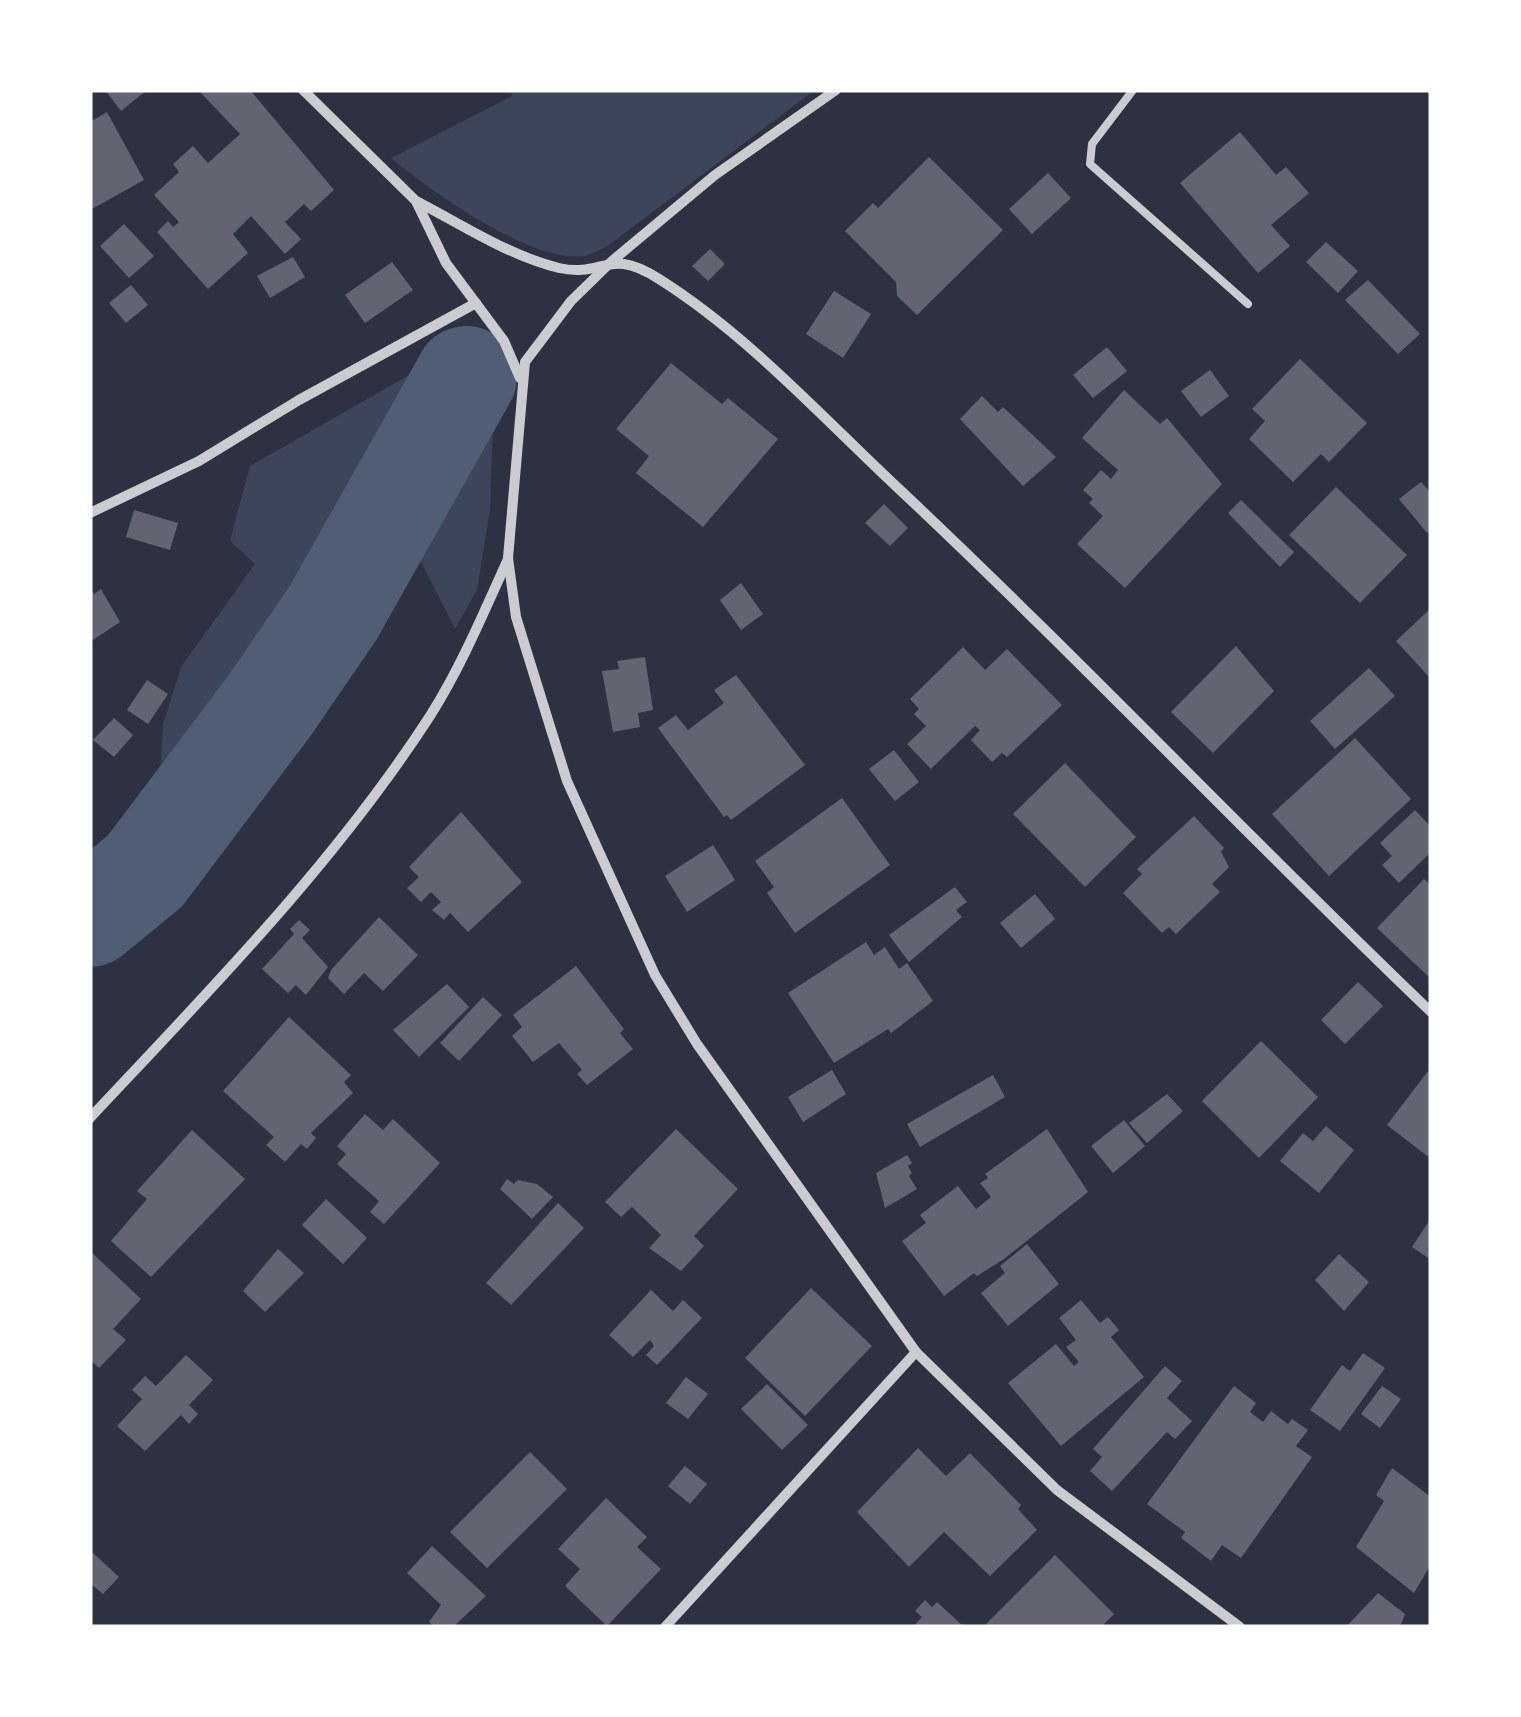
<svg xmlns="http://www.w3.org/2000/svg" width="1521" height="1717" font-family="Lato,sans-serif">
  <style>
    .green { fill: #3c4559 }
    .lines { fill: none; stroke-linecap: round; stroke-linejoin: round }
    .river { stroke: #4f5d75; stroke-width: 102 }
    .building { fill: #626471 }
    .service { stroke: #caccd0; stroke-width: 8 }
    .minor { stroke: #caccd0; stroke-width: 10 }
  </style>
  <rect width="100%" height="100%" fill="#2d3142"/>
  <g class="green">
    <path d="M510,90H815L606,247C599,250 591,255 584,256C533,264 429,190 391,158L512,96Z"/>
    <polygon points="458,347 493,422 490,510 477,590 455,629 417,554 361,605 209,821 90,970 90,886 130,849 159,795 163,724 181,667 255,564 230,541 250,466"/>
  </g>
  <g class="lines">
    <polyline class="river" points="90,916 145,871 270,705 333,613 466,377"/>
  </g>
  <g class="building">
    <polygon points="105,90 147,90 121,111"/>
    <polygon points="198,90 250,90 334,190 311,211 304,204 285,222 301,239 285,254 251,216 233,234 248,253 208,289 157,232 168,221 173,227 179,222 154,195 179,172 173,164 193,146 208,163 240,134"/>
    <polygon points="107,112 144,180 90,210 90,122"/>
    <polygon points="1240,132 1276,175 1286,167 1309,193 1271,225 1290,246 1258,273 1180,183"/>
    <polygon points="929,157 1003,230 917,315 897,296 896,282 845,231 873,203 878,208"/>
    <polygon points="1048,173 1071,198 1032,234 1009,209"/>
    <polygon points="124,224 154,256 129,278 100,246"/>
    <polygon points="1326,242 1358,271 1338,293 1306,262"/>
    <polygon points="710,249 725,264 708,281 692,266"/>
    <polygon points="293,257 305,277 270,298 257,276"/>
    <polygon points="392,262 413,290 365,323 345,295"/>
    <polygon points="1368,280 1420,334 1398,354 1345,300"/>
    <polygon points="131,285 148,305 126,323 109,303"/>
    <polygon points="834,291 871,314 843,358 806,334"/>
    <polygon points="1107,347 1127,371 1093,398 1073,375"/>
    <polygon points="1300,359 1367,423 1329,462 1321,454 1293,482 1249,439 1265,421 1252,409"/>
    <polygon points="671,363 722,404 728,398 778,439 703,527 636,473 649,456 616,429"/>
    <polygon points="1210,370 1229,396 1201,417 1181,391"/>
    <polygon points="1124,390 1160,424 1167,418 1222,484 1125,588 1077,544 1103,516 1089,503 1093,499 1083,490 1101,470 1111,479 1118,470 1082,438"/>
    <polygon points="982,396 998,412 1003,407 1056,457 1023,486 960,419"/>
    <polygon points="1421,482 1431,493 1431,529 1427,533 1399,499"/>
    <polygon points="1336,487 1407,555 1360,603 1289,535"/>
    <polygon points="1241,500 1294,552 1280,567 1228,513"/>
    <polygon points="884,504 908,528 890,546 865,523"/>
    <polygon points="134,510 178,523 170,550 126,537"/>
    <polygon points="741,583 763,614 741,630 720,600"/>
    <polygon points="90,587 94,594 101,589 120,622 90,642"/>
    <polygon points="1431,608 1431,679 1396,641"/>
    <polygon points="1236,646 1274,691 1213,753 1171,712"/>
    <polygon points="963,647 985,670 1007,649 1062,705 1007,757 1002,753 992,762 971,740 980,730 975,726 931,769 907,744 926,726 914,714 919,709 910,699"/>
    <polygon points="645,657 653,710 638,713 640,727 613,732 602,671 619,669 617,661"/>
    <polygon points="1369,668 1395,696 1335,749 1310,721"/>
    <polygon points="736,675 805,765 731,820 727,815 724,817 658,728 676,715 688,730 724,703 714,690"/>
    <polygon points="147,680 168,694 148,724 127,710"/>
    <polygon points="114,718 133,735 114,757 93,740"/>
    <polygon points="1355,738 1411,799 1329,876 1272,814"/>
    <polygon points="894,750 919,782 895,801 869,769"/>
    <polygon points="1065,763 1136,837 1085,887 1013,814"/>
    <polygon points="842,798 890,865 795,933 767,893 774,887 755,861"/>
    <polygon points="1415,810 1431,827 1431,852 1399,883 1382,865 1392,856 1380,843"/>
    <polygon points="461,812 522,882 468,932 450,913 444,920 432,910 441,902 431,892 421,902 407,888 419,877 409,867"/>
    <polygon points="1194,816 1224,848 1221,852 1229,867 1212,884 1220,892 1176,934 1169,927 1162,933 1123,893 1142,874 1137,869"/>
    <polygon points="713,845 735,880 687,912 665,876"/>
    <polygon points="1424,879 1431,885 1431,979 1377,928"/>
    <polygon points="955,887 967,902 956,910 962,917 909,962 889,935"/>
    <polygon points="1035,894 1055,919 1021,948 1000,923"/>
    <polygon points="379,917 418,955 383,991 364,973 344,994 328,978 331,970"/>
    <polygon points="299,920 310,930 302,938 328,967 306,995 296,985 288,993 262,969 294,934 290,929"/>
    <polygon points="866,942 874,955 885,947 899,969 907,963 933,1001 891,1033 888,1029 834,1063 788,993"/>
    <polygon points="576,966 624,1029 620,1033 633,1049 587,1085 577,1074 582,1070 559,1043 533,1062 512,1036 522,1027 513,1015"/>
    <polygon points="1358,982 1383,1006 1345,1044 1321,1020"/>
    <polygon points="447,984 469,1007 419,1057 393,1030"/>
    <polygon points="483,997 502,1015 459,1061 440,1043"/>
    <polygon points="289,1017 351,1075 344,1082 353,1093 311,1133 316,1138 307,1149 301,1144 285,1162 266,1145 274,1137 223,1091"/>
    <polygon points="1261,1041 1318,1097 1259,1158 1202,1101"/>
    <polygon points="832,1070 846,1094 803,1122 788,1097"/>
    <polygon points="1428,1071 1431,1073 1431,1159 1387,1125"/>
    <polygon points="993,1075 1005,1097 920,1147 907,1124"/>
    <polygon points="1167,1094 1183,1111 1147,1143 1129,1123"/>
    <polygon points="365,1114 383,1130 393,1119 440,1163 384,1224 370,1212 379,1201 337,1164 346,1154 337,1146"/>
    <polygon points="1124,1120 1145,1146 1113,1173 1091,1146"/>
    <polygon points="1326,1126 1354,1150 1319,1193 1280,1161 1303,1133 1313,1141"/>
    <polygon points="676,1129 738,1189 694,1236 704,1246 681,1271 649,1248 661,1235 632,1207 621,1217 605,1202"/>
    <polygon points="1047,1129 1088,1192 1004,1259 977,1276 974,1273 944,1296 902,1241 926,1223 920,1215 958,1186 976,1209 991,1197 980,1183 988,1178 985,1174"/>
    <polygon points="192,1130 245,1179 151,1277 111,1241 147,1199 137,1191"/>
    <polygon points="907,1155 912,1163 908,1166 912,1173 909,1176 917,1189 885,1208 876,1173"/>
    <polygon points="507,1179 514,1184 518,1180 537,1184 553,1197 532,1219 500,1189"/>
    <polygon points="326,1199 367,1238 343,1264 302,1225"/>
    <polygon points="558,1203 584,1228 511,1305 486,1283"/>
    <polygon points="1431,1218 1431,1260 1412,1247"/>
    <polygon points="1027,1244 1059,1284 1008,1326 981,1293 1005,1273 1000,1266"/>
    <polygon points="278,1249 304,1273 265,1312 243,1291"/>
    <polygon points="90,1251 141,1299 113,1329 126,1340 99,1368 90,1360"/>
    <polygon points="1339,1254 1369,1282 1344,1311 1315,1280"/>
    <polygon points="811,1288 872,1346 805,1416 745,1358"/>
    <polygon points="651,1290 673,1311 683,1300 702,1318 657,1365 646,1355 654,1346 650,1340 633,1357 609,1335"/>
    <polygon points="1081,1300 1100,1323 1108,1317 1119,1330 1111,1337 1144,1377 1061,1446 1008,1383 1056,1344 1074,1366 1079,1362 1066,1347 1076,1340 1059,1318"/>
    <polygon points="1363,1353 1385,1368 1340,1431 1310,1410 1342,1365 1350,1371"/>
    <polygon points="186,1355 213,1380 189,1405 198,1414 189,1424 181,1415 145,1451 117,1426 142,1399 132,1390 145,1376 156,1386"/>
    <polygon points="1165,1366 1182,1381 1167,1398 1192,1421 1175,1439 1167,1432 1112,1491 1090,1471 1102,1457 1093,1449"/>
    <polygon points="686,1377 708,1394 688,1419 666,1403"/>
    <polygon points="767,1384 808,1425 782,1450 741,1409"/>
    <polygon points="1234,1386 1256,1403 1250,1412 1263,1422 1271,1411 1288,1424 1292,1419 1308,1430 1296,1446 1312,1457 1241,1558 1222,1545 1211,1561 1181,1538 1185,1532 1147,1504"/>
    <polygon points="1382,1386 1401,1399 1380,1428 1361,1414"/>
    <polygon points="918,1448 946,1476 970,1453 1021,1505 1018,1509 1037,1530 990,1576 944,1532 909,1567 857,1512"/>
    <polygon points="530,1452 567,1489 487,1568 450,1532"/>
    <polygon points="685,1466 707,1484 690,1504 668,1486"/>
    <polygon points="1392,1468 1431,1497 1431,1564 1414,1593 1356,1547 1384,1501 1376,1495"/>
    <polygon points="606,1498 647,1537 637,1547 661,1569 607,1626 565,1586 580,1569 558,1549"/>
    <polygon points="432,1546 486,1596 453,1627 435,1627 429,1622 441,1605 407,1573"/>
    <polygon points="92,1552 119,1577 103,1594 90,1583"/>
    <polygon points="1055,1555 1114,1614 1101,1627 983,1627"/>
    <polygon points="1378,1593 1405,1614 1400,1627 1346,1627"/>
    <polygon points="925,1600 932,1607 937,1602 964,1627 913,1627 922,1617 915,1611"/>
  </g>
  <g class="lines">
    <polyline class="service" points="1133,90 1092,144 1090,164 1248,304"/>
    <g class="minor">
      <polyline points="303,90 416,201 446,263 504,341 520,378"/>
      <polyline points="836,90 715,175 612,261 571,301 525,362 508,558 516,617 567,781 655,975 697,1044 916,1352 1057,1490 1240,1627"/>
      <path d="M416,201C461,224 509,256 559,268C604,278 608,246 659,279C748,335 822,417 898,488C1080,659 1251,840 1431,1012"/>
      <polyline points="90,513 199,461 299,400 476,303"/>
      <path d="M90,1118C209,991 335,863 430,716C461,667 484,612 508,559"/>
      <polyline points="665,1627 916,1352"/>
    </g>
  </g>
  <rect width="1521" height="1717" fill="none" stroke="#ffffff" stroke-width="185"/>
</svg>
